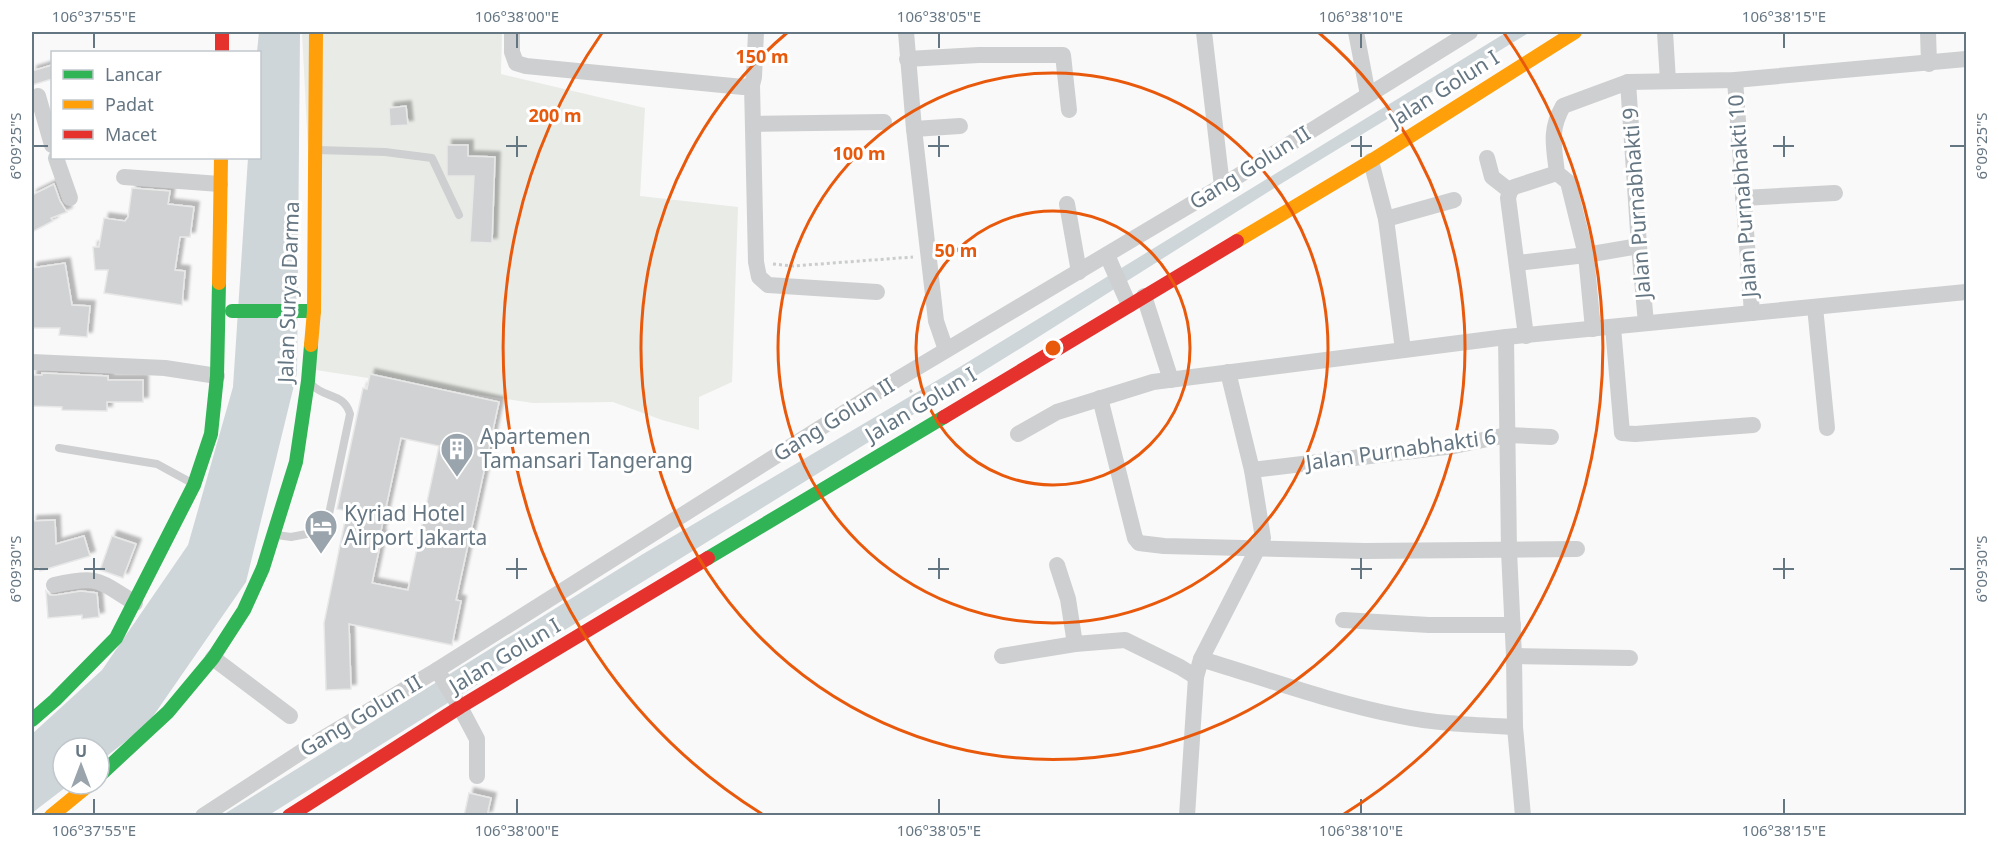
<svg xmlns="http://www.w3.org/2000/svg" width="1998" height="847" font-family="'Noto Sans',sans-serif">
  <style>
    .green { fill: #e8ebe6 }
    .water { fill: #ced6d9 }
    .building { fill: #d0d2d3; stroke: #e8e8e8; stroke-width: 1.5; fill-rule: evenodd; filter: url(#shadow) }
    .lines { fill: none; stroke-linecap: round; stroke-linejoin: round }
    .path { stroke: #cbcccd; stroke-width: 3; stroke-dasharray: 3 3; stroke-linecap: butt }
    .lane { stroke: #cecfd0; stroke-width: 8 }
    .street { stroke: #cecfd0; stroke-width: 16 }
    .fast { stroke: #30b455; stroke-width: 14 }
    .slow { stroke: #ff9f0a; stroke-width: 14 }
    .jam { stroke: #e5322d; stroke-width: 14 }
    .ticks { fill: none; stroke: #657683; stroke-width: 2 }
    .ring { fill: none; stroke: #e8590c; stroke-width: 3 }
    .labels { text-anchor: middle; stroke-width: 6; stroke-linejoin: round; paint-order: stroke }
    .street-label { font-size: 21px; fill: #657683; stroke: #fff }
    .poi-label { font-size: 21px; fill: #657683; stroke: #fff; text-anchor: start }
    .centre { fill: #e8590c; stroke: #fff; stroke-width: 3 }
    .ring-label { font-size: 18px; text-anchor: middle; font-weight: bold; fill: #e8590c; stroke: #fff; stroke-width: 6; stroke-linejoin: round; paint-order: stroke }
    .neatline { fill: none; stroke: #657683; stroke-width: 2 }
    .ticks-label { font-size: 15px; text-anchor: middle; fill: #657683 }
  </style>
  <defs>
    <filter id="shadow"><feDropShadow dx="5" dy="-5" stdDeviation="1.5" flood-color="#0004"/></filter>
  </defs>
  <rect width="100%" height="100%" fill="#f9f9f9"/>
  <polygon class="green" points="302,32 502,32 501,74 645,108 640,196 738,207 732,382 699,397 699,430 662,420 613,402 533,403 309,369 308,149"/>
  <g class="water">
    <polygon points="259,32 300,32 297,373 246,582 147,725 99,762 99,748 63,748 63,784 70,784 32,813 32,734 102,670 188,545 233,387 248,158 260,158 260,52 257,52"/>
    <polygon points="1507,32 1530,32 1279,185 1021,348 521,657 269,815 221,816 643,554 958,368"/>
  </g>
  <g class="building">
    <polygon points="52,65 52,79 32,85 32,71"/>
    <polygon points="406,106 408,125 390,126 389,108"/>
    <polygon points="447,145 468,145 468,156 495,157 492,243 470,242 474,176 447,176"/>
    <polygon points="54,184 60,201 67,212 51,218 53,221 32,232 32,195"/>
    <polygon points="132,188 170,191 168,204 194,207 190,237 180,237 175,270 185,271 182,305 104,293 108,270 95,270 93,247 99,247 104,218 125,221 128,217"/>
    <polygon points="65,263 72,305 90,306 87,337 59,335 60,328 32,328 32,268"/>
    <polygon points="42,373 108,376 108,380 143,380 143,402 107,402 107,411 62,410 62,407 32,406 32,375 42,375"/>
    <path d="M370,374L499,402L456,600L461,601L452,645L349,624L351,689L326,690L324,623L347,511L337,509L363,388L367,389ZM401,438L439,446L408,590L372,583L382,536L380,535Z"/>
    <polygon points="55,520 56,544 84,536 90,556 40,571 39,568 32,571 32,521"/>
    <polygon points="112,536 136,544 123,578 100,570"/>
    <polygon points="46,591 50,595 56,595 81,591 97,593 99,617 82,619 82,615 48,618"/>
    <polygon points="469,793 491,798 487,816 464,816"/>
  </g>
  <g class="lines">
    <g class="path">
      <polyline points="773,264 793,266 913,257"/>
      <polyline points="910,390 922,406"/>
    </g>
    <g class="lane">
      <polyline points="317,150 385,152 432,158 459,215"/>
      <polyline points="59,448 157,464 190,482"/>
      <path d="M277,535L291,537L317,532L328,519L350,414C344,393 326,399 312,385"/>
    </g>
    <g class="street">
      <polyline points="512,32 512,52 516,63 526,66 743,87 752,85"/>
      <polyline points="756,32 754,77 752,85 756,262 759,277 768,285 877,292"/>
      <polyline points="906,32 914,129 936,321 946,350"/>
      <polyline points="1204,32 1222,186"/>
      <polyline points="1356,32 1368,95"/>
      <polyline points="1665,32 1668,81"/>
      <polyline points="1928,32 1929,64"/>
      <polyline points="907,59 979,55 1063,55 1069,110"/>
      <polyline points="1735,80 1752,313"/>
      <polyline points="1628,82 1639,246 1646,323"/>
      <polyline points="38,96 52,145"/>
      <polyline points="753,124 884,122"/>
      <polyline points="914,129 960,126"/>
      <polyline points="56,158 70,198"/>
      <polyline points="1487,158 1492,177 1510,191"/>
      <polyline points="1371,161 1386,219 1403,350"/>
      <polyline points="124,177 220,184"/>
      <polyline points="1743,198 1835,193"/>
      <polyline points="1067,204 1079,272"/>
      <polyline points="1386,219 1454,200"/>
      <polyline points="1107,255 1129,305"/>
      <polyline points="1517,263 1586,255 1639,246"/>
      <polyline points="1144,296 1171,380"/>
      <polyline points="1815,307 1827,428"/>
      <polyline points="1613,327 1622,433 1635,434 1753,425"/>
      <path d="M1593,329L1586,255L1568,182L1557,173C1554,146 1549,131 1563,106L1628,82L1735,80L1966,59"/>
      <polyline points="1526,336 1508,198 1510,191 1514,187 1557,173"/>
      <polyline points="1506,337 1509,551 1514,656 1515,727 1523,816"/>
      <polyline points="32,362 165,368 217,376"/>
      <polyline points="1100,398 1135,538 1139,543 1164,546 1365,551 1577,549"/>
      <polyline points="1018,434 1057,412 1153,382 1506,337 1966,292"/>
      <polyline points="1252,470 1454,446 1507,435 1551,437"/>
      <polyline points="1057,565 1068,599 1075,644"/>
      <path d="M54,585C99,575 97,580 135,603"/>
      <polyline points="1343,620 1429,625 1513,625"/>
      <polyline points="1002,656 1075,644 1125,640 1180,667 1196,677"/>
      <polyline points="1514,656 1630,658"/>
      <polyline points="213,658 290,716"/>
      <path d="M1201,659C1267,679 1333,703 1400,716C1438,724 1477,725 1515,727"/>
      <polyline points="437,670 460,707 477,739 477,776"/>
      <polyline points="203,816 315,743 437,670 901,377 1222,186 1470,32"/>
      <polyline points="1187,816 1196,677 1201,659 1263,538 1252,470 1228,372"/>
    </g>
    <g class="fast">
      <polyline points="232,311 314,311"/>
      <polyline points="708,558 944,417"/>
      <polyline points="32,720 55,700 116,638 194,485 211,434 217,376 219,283"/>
      <polyline points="99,776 168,712 213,658 244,610 263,568 296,462 308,381 311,345"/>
    </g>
    <g class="slow">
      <polyline points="1237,241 1371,161 1575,32"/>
      <polyline points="219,283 221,158"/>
      <polyline points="311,345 314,311 316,32"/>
      <polyline points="51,816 90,784"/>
    </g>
    <g class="jam">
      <polyline points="222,32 222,52"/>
      <polyline points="944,417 1237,241"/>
      <polyline points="289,816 460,707 708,558"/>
    </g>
  </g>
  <path class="ticks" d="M94,33V48M517,33V48M939,33V48M1361,33V48M1784,33V48M517,136V157M939,136V157M1361,136V157M1784,136V157M33,146H48M506,146H527M928,146H949M1351,146H1372M1773,146H1794M1950,146H1965M94,558V579M517,558V579M939,558V579M1361,558V579M1784,558V579M33,569H48M84,569H105M506,569H527M928,569H949M1351,569H1372M1773,569H1794M1950,569H1965M94,799V814M517,799V814M939,799V814M1361,799V814M1784,799V814"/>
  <g class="ring">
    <circle cx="1053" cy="348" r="137"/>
    <circle cx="1053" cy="348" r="275"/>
    <path d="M1318 32A412 412 0 1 1 788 32"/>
    <path d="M762 814A550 550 0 0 1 602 33M1504 33A550 550 0 0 1 1344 814"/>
  </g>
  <defs>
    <g id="building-pin" transform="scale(1.725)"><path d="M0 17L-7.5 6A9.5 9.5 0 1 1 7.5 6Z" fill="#99a4ac" stroke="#fff"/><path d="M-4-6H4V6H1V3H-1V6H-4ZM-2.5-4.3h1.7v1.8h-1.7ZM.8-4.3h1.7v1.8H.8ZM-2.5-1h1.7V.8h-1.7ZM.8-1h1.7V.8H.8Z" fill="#fff"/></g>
    <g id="hotel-pin" transform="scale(1.725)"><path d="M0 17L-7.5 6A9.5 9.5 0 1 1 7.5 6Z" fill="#99a4ac" stroke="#fff"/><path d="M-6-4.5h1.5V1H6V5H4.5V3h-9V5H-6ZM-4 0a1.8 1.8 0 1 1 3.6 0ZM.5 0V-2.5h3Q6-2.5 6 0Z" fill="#fff"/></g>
  </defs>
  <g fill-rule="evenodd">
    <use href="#building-pin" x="457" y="449"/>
    <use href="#hotel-pin" x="321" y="526"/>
  </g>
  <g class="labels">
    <g class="street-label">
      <text transform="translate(1444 89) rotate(-32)" y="7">Jalan Golun I</text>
      <text transform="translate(1250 168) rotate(-32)" y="7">Gang Golun II</text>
      <text transform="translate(1743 196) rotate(-94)" y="7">Jalan Purnabhakti 10</text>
      <text transform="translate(1637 203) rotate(-94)" y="7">Jalan Purnabhakti 9</text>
      <text transform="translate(289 292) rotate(-88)" y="7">Jalan Surya Darma</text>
      <text transform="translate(921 405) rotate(-31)" y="7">Jalan Golun I</text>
      <text transform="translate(834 420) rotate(-32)" y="7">Gang Golun II</text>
      <text transform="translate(1401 450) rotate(-8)" y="7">Jalan Purnabhakti 6</text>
      <text transform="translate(505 656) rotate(-31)" y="7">Jalan Golun I</text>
      <text transform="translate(361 716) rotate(-31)" y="7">Gang Golun II</text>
    </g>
    <g class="poi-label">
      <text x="480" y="444">Apartemen<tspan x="480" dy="24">Tamansari Tangerang</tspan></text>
      <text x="344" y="521">Kyriad Hotel<tspan x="344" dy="24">Airport Jakarta</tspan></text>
    </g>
  </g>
  <circle cx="1053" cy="348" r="9" class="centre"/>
  <g class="ring-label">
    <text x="762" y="63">150 m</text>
    <text x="555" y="122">200 m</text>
    <text x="859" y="160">100 m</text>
    <text x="956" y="257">50 m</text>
  </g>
  <rect width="1998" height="847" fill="none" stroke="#ffffff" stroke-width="66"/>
  <rect x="51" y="51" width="210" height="108" fill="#ffffff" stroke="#c1c8cd" stroke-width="1.5"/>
  <rect x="63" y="70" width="30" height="9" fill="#30b455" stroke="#c1c8cd" stroke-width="1.5"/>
  <text x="105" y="81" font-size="18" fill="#657683">Lancar</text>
  <rect x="63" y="100" width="30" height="9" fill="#ff9f0a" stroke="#c1c8cd" stroke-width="1.5"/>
  <text x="105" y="111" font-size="18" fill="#657683">Padat</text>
  <rect x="63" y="130" width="30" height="9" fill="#e5322d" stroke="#c1c8cd" stroke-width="1.5"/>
  <text x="105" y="141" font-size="18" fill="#657683">Macet</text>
  <g transform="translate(81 766)"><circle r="28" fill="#ffffff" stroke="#c1c8cd" stroke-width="1.5"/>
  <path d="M0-4.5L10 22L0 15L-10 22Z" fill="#99a4ac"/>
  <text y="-9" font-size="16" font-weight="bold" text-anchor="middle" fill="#657683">U</text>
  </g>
  <rect x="33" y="33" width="1932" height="781" class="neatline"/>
  <g class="ticks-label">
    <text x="94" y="22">106°37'55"E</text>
    <text x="517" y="22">106°38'00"E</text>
    <text x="939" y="22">106°38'05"E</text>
    <text x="1361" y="22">106°38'10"E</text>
    <text x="1784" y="22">106°38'15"E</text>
    <text transform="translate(16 146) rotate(-90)" y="5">6°09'25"S</text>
    <text transform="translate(1982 146) rotate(-90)" y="5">6°09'25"S</text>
    <text transform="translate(16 569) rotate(-90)" y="5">6°09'30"S</text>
    <text transform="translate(1982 569) rotate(-90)" y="5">6°09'30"S</text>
    <text x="94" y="836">106°37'55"E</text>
    <text x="517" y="836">106°38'00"E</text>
    <text x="939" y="836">106°38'05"E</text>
    <text x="1361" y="836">106°38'10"E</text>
    <text x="1784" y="836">106°38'15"E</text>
  </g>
</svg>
